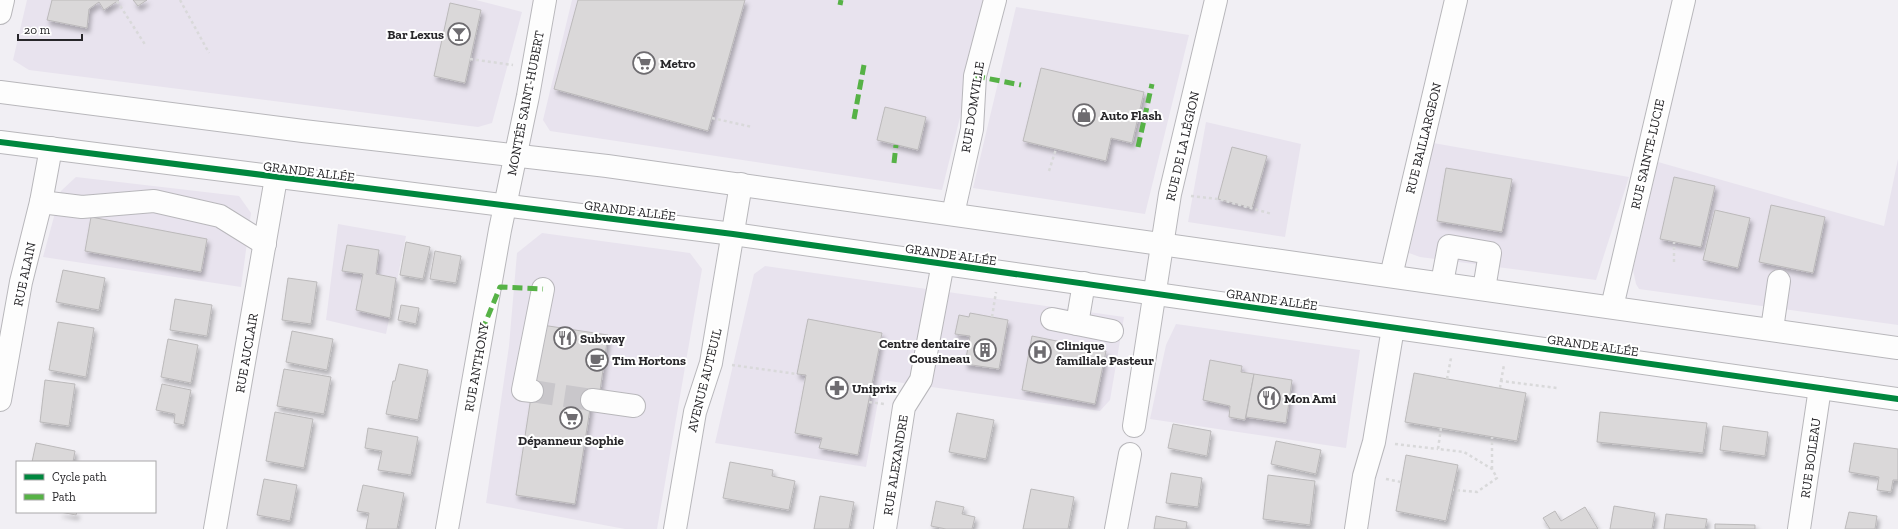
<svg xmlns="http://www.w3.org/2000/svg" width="1898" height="529" font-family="'Zilla Slab',serif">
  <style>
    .built { fill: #e8e3ee }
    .building { fill: #dad8d9; stroke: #bbb9ba; filter: url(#shadow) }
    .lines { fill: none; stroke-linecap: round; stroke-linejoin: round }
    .minor-tunnel { stroke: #c9c7cb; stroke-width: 22; stroke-dasharray: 22 11; stroke-linecap: butt }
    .minor-casing { stroke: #b8b7bb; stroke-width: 24 }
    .major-casing { stroke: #b8b7bb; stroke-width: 24 }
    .path { stroke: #d9d9da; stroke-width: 2.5; stroke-dasharray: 3 3; stroke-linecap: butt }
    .minor { stroke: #fdfdfd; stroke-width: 22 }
    .major { stroke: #fdfdfd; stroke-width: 22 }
    .quiet { stroke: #56b246; stroke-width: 5; stroke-dasharray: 10 5; stroke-linecap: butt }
    .cycleway-casing { stroke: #fff; stroke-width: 8 }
    .cycleway { stroke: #00873e; stroke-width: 6 }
    .labels { text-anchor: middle; stroke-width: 4; stroke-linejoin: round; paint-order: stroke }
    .poi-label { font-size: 13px; font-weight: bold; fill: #272629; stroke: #fff; text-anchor: start }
    .street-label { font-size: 13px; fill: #272629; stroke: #fff }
  </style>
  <defs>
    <filter id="shadow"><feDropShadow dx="2.5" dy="4.5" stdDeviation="2" flood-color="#0004"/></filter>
  </defs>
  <rect width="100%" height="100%" fill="#f1eff4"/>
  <g class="built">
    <polygon points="27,0 476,0 522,12 492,123 478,127 29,70 13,60"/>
    <polygon points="572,0 989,0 942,190 550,131 543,120"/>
    <polygon points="1016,7 1189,35 1145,214 973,188"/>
    <polygon points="1206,122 1301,144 1285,237 1188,222"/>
    <polygon points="1433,143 1629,177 1596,280 1420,257 1409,253"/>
    <polygon points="1898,159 1898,325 1639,289 1636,284 1633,270 1658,162 1884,226"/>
    <polygon points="76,177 239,196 251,213 241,287 43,257 61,191"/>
    <polygon points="338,224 406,236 386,334 326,320"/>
    <polygon points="542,233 690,253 702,269 657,529 625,529 486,503 509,346 517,253"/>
    <polygon points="765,266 1124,317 1110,400 1100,411 882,380 866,467 715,443 754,274"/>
    <polygon points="1176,324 1360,350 1346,448 1150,419 1166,345"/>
  </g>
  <g class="building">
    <polygon points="52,0 119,0 104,10 99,2 89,9 87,28 47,20"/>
    <polygon points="133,0 147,0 138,6"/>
    <polygon points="578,0 745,0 708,131 554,89"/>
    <polygon points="450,3 481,10 465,83 434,76"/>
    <polygon points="1041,68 1144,92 1132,143 1111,138 1106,161 1023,141"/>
    <polygon points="885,107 926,117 918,150 877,140"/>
    <polygon points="1232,147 1267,156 1252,208 1218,199"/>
    <polygon points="1446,168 1512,179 1502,232 1437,221"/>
    <polygon points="1674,177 1715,186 1701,247 1660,239"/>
    <polygon points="1771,205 1825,217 1813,273 1759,262"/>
    <polygon points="1715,210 1750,218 1738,268 1703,260"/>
    <polygon points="91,217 207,239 201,272 85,251"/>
    <polygon points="406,242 430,247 423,279 400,275"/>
    <polygon points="347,245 379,250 376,274 396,278 390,318 356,310 363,274 342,271"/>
    <polygon points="435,251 461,256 456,283 430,279"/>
    <polygon points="63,270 105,278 99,310 56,302"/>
    <polygon points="288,278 317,282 311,324 282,320"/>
    <polygon points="175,299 212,305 207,336 170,330"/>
    <polygon points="401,305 419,308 416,324 398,320"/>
    <polygon points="970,313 1008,320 999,369 965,364 970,336 955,334 959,315 969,317"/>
    <polygon points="808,319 882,333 858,455 819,448 822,438 795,433 806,375 797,374"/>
    <polygon points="58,322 94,328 86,377 49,370"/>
    <polygon points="542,325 608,335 600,391 593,390 575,504 516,495"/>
    <polygon points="292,331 333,339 327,370 286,362"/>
    <polygon points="1032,336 1106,351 1095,404 1022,390"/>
    <polygon points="168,339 198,345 191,383 161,377"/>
    <polygon points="1210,360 1242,366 1241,372 1254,374 1245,420 1229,417 1230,406 1203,400"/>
    <polygon points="399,364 428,370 418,420 386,414 393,381 395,381"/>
    <polygon points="284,369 331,377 324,414 277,406"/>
    <polygon points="1414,373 1526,393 1517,441 1405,422"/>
    <polygon points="1254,374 1292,380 1286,423 1246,417"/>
    <polygon points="45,380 75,384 69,426 40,422"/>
    <polygon points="162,384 191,390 184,425 174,423 175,414 156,410"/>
    <polygon points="275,412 313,419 304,468 266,461"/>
    <polygon points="1600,412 1707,423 1703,453 1597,442"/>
    <polygon points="957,413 994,420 986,459 949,452"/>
    <polygon points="1173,424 1211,431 1207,456 1168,448"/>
    <polygon points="1723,426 1768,432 1765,456 1720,450"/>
    <polygon points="368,428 418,437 411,475 378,470 382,451 365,448"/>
    <polygon points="1276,441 1321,450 1316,474 1271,464"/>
    <polygon points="36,443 75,451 73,462 32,462"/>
    <polygon points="1854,443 1898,449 1898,480 1893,480 1891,492 1877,490 1879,477 1849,472"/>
    <polygon points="1406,455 1458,465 1446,521 1396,511"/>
    <polygon points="730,462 773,470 772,476 795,481 789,510 723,498"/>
    <polygon points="1171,473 1202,478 1198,507 1166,503"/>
    <polygon points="1268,475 1315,481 1310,525 1263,519"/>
    <polygon points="264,479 297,485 290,521 257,515"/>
    <polygon points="363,485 404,493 397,529 366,529 369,513 357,511"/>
    <polygon points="1031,489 1074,497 1068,529 1023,529"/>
    <polygon points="820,496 854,502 849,529 814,529"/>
    <polygon points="936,501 964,507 962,514 975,517 972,529 946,529 931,526"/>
    <polygon points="1614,506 1655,513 1652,529 1610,529"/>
    <polygon points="1585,507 1598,529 1550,529 1543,518 1555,511 1561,521"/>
    <polygon points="60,512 77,512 76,515"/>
    <polygon points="1849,512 1877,516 1875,529 1845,529"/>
    <polygon points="1666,514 1707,519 1705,529 1664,529"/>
    <polygon points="1156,516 1187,522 1186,529 1154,529"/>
    <polygon points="1715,524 1755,525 1755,529 1715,529"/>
  </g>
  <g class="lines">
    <polyline class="minor-tunnel" points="532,391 592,400"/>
    <g class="minor-casing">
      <g id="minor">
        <polyline points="0,13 3,0"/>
        <polyline points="41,202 82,207 154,201 220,216 265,244"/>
        <polyline points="953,214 972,129 975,76 995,0"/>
        <polyline points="1391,276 1456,0"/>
        <polyline points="1442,283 1449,246 1490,253 1484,289"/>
        <polyline points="1612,307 1684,0"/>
        <polyline points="1052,319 1112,331"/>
        <polyline points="1077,324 1084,283"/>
        <polyline points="1772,329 1779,281"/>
        <polyline points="532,391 523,390 543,289"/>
        <polyline points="0,400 21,282 41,202 51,148"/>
        <polyline points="592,400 634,406"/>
        <polyline points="1134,426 1170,194 1216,0"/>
        <polyline points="215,529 276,178"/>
        <polyline points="447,529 500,230 528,96 545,0"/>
        <polyline points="675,529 695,412 711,363 741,184"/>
        <polyline points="885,529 904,407 921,380 943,263"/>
        <polyline points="1116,529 1130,454"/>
        <polyline points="1356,529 1364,476 1374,442 1393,328"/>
        <polyline points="1799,529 1820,388"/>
      </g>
    </g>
    <g class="major-casing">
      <g id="major">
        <polyline points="0,92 303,131 607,166 1898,348"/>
        <polyline points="0,142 733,234 1898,399"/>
      </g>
    </g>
    <g class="path">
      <polyline points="180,0 209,53"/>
      <polyline points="117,1 146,46"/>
      <polyline points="470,59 513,65"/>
      <polyline points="712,118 752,127"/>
      <polyline points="1049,171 1056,149"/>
      <polyline points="1191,196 1218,199 1272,214"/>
      <polyline points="1674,262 1674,242"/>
      <polyline points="992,317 996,292"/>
      <polyline points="732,365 797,374"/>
      <polyline points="1447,379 1451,358"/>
      <polyline points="1501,381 1504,365"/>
      <polyline points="1500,388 1501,381 1557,388"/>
      <polyline points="869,402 884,404"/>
      <polyline points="1441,428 1438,449 1464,452 1492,469 1497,478 1477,492 1453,490"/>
      <polyline points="1395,444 1438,449"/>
      <polyline points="1492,469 1492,437"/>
      <polyline points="1386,479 1401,482"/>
    </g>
    <use href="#minor" class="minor"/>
    <use href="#major" class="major"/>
    <g class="quiet">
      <polyline points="840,5 841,0"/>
      <polyline points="975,76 1021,85"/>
      <polyline points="854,119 864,65"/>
      <polyline points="1138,147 1152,84"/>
      <polyline points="894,163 896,145"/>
      <polyline points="482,331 500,287 543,289"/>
    </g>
    <g class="cycleway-casing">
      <polyline id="cycleway" points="0,142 733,234 1898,399"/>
    </g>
    <use href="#cycleway" class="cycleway"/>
  </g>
  <defs>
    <g id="bar-ring" transform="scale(1.15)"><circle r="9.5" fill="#fff" stroke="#6e6c70" stroke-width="1.5"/><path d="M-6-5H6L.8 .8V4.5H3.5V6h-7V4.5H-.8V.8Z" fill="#6e6c70"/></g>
    <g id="supermarket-ring" transform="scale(1.15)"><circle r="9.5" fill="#fff" stroke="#6e6c70" stroke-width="1.5"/><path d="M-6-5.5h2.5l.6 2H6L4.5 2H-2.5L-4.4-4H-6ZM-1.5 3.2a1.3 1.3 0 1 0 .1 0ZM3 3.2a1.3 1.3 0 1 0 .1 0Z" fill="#6e6c70"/></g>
    <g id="shop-ring" transform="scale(1.15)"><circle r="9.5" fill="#fff" stroke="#6e6c70" stroke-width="1.5"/><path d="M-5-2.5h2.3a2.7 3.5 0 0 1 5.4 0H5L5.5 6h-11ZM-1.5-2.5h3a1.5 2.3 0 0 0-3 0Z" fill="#6e6c70"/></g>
    <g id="restaurant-ring" transform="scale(1.15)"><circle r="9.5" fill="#fff" stroke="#6e6c70" stroke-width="1.5"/><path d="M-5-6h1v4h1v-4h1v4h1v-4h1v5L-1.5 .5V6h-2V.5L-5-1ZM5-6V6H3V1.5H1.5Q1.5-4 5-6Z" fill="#6e6c70"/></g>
    <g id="building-ring" transform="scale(1.15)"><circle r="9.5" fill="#fff" stroke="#6e6c70" stroke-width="1.5"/><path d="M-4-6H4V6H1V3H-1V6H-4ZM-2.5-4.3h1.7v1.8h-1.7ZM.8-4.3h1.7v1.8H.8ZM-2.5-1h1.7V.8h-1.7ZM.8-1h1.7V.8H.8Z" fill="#6e6c70"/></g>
    <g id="hospital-ring" transform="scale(1.15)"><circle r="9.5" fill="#fff" stroke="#6e6c70" stroke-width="1.5"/><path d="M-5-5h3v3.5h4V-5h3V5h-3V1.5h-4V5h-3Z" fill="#6e6c70"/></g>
    <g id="cafe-ring" transform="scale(1.15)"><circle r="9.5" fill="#fff" stroke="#6e6c70" stroke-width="1.5"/><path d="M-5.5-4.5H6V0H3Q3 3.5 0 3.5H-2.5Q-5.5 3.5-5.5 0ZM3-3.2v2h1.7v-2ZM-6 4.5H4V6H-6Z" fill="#6e6c70"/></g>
    <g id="pharmacy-ring" transform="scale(1.15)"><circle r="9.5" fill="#fff" stroke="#6e6c70" stroke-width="1.5"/><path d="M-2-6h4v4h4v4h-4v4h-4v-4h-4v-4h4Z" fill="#6e6c70"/></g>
  </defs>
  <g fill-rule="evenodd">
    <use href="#bar-ring" x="459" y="34"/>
    <use href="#supermarket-ring" x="644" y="63"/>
    <use href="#shop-ring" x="1084" y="115"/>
    <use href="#restaurant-ring" x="565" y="338"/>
    <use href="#building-ring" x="985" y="350"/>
    <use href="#hospital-ring" x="1040" y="352"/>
    <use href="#cafe-ring" x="597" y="360"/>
    <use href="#pharmacy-ring" x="837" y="388"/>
    <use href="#restaurant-ring" x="1269" y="398"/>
    <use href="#supermarket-ring" x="571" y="418"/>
  </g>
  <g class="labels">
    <g class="poi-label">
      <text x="444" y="39" text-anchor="end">Bar Lexus</text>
      <text x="660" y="68">Metro</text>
      <text x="1100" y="120">Auto Flash</text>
      <text x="580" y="343">Subway</text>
      <text x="970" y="348" text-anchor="end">Centre dentaire<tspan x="970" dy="15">Cousineau</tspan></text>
      <text x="1056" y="350">Clinique<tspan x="1056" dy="15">familiale Pasteur</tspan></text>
      <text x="612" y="365">Tim Hortons</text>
      <text x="852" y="393">Uniprix</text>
      <text x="1284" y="403">Mon Ami</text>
      <text x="571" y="445" text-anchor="middle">Dépanneur Sophie</text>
    </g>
    <g class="street-label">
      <text transform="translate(525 103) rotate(-79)" y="5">MONTÉE SAINT-HUBERT</text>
      <text transform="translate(972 107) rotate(-81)" y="5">RUE DOMVILLE</text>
      <text transform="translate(1423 138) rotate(-76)" y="5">RUE BAILLARGEON</text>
      <text transform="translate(1182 146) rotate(-77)" y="5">RUE DE LA LÉGION</text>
      <text transform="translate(1647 154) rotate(-77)" y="5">RUE SAINTE-LUCIE</text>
      <text transform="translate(309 171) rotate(7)" y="5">GRANDE ALLÉE</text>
      <text transform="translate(630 210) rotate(7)" y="5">GRANDE ALLÉE</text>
      <text transform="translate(951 254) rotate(8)" y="5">GRANDE ALLÉE</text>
      <text transform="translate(24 274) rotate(-78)" y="5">RUE ALAIN</text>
      <text transform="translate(1272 299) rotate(8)" y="5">GRANDE ALLÉE</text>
      <text transform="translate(1593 345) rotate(8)" y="5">GRANDE ALLÉE</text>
      <text transform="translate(246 353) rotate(-80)" y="5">RUE AUCLAIR</text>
      <text transform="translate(476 367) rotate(-80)" y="5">RUE ANTHONY</text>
      <text transform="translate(704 380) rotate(-76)" y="5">AVENUE AUTEUIL</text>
      <text transform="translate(1810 458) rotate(-82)" y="5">RUE BOILEAU</text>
      <text transform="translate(895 465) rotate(-81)" y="5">RUE ALEXANDRE</text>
    </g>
  </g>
  <rect x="16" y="461" width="140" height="52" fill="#ffffff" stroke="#a9a8a9"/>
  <rect x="24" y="474" width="20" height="6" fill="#00873e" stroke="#a9a8a9"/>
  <text x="52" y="481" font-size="12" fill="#272629">Cycle path</text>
  <rect x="24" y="494" width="20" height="6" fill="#56b246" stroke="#a9a8a9"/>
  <text x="52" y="501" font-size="12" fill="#272629">Path</text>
  <path d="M18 34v6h64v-6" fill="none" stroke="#272629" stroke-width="2"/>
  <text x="24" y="34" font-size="12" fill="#272629" stroke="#ffffff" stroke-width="3" paint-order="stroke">20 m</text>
</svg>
